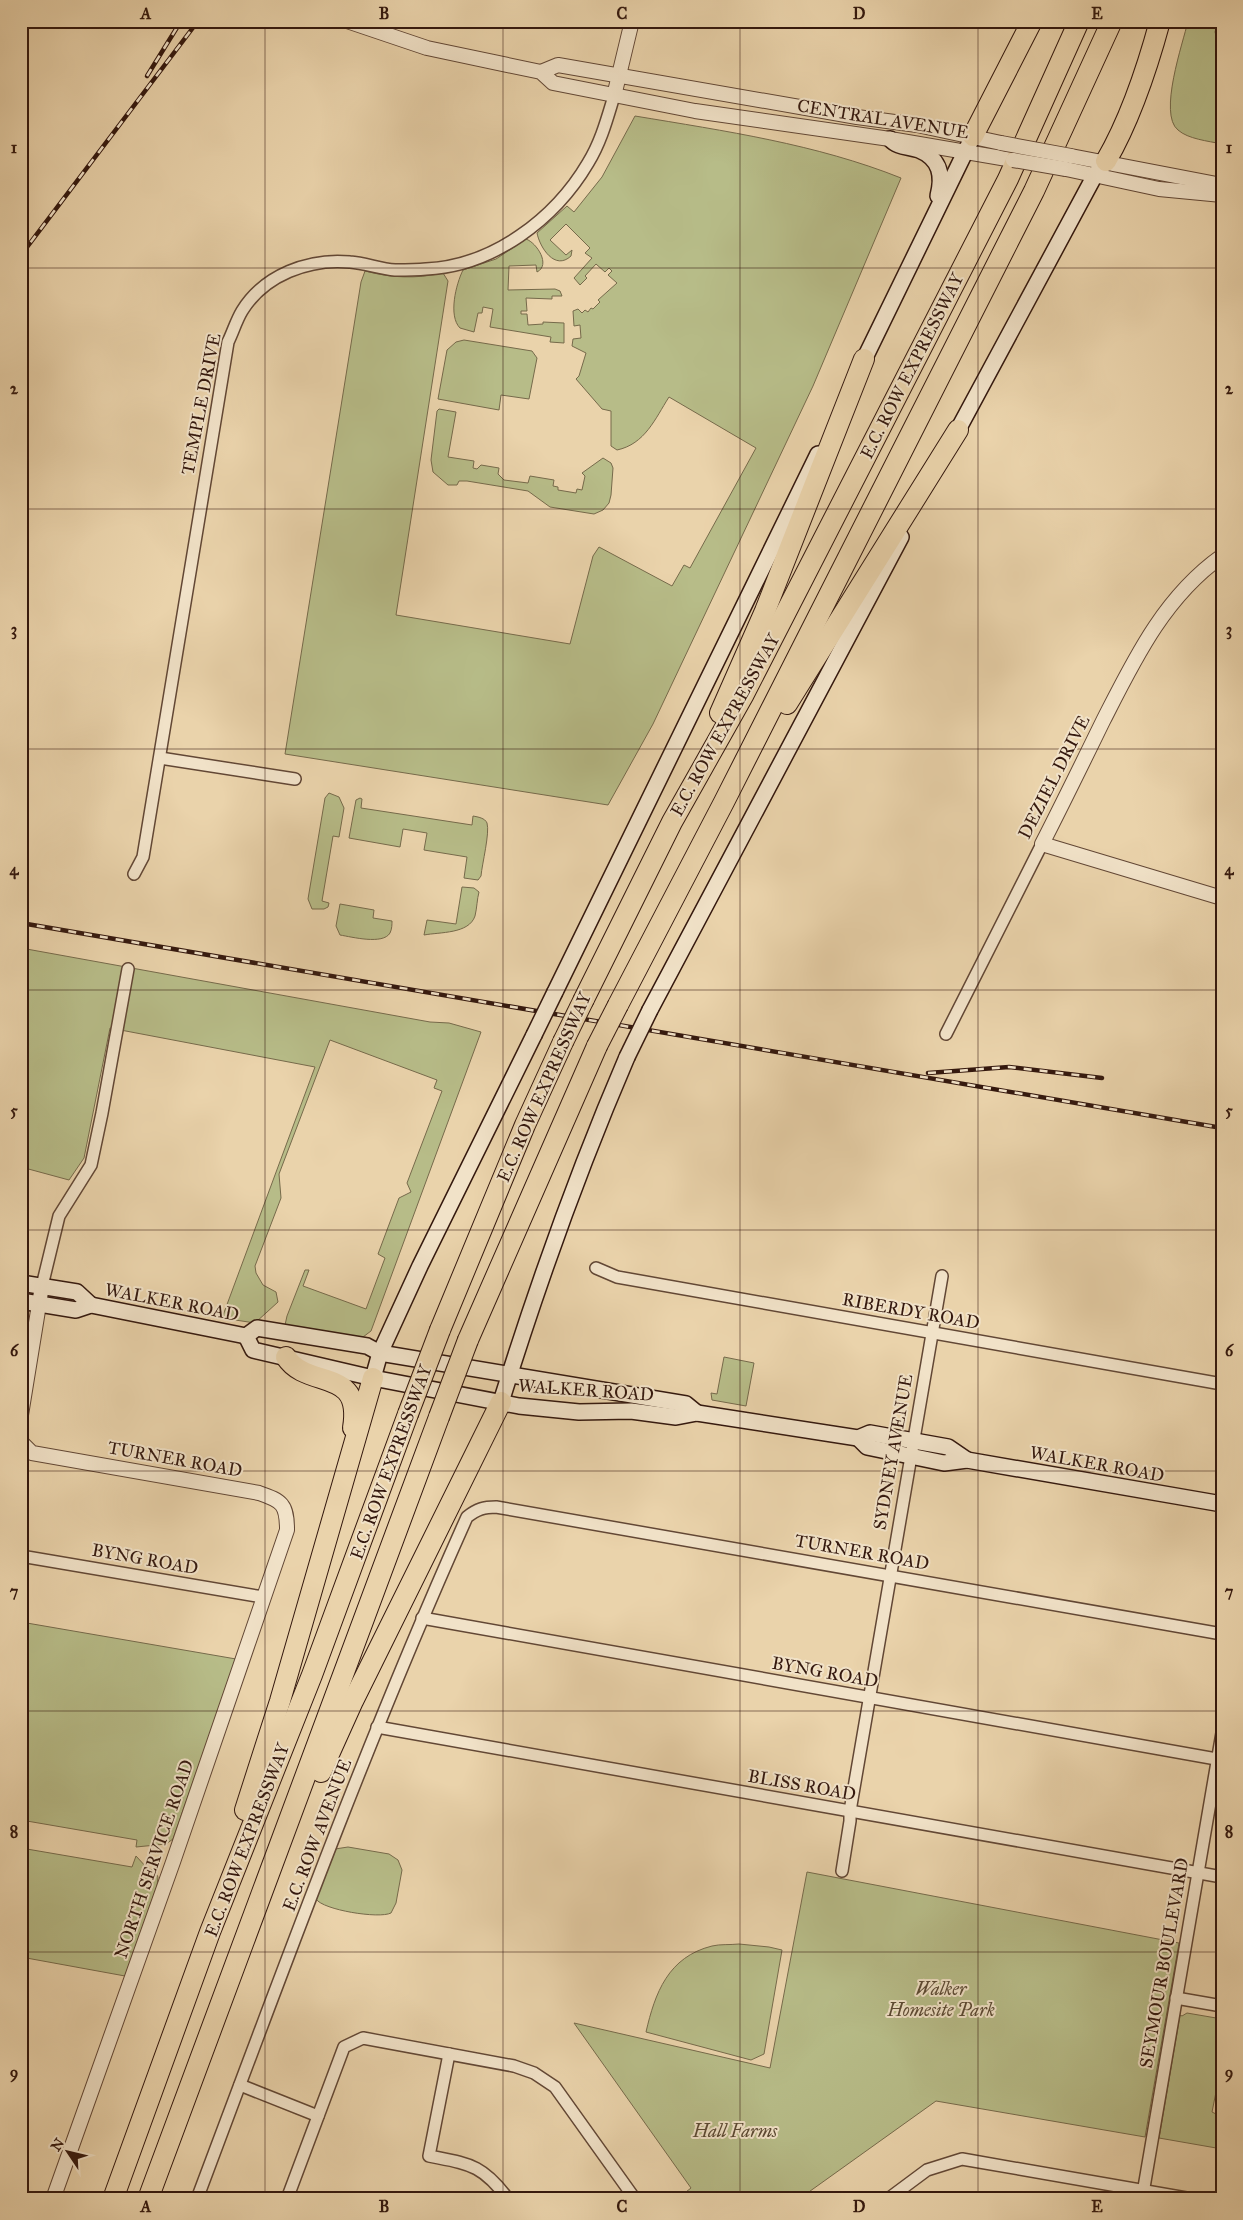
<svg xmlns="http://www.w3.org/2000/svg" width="1243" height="2220" font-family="'IM FELL Great Primer',serif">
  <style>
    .green { fill: #b7bc88; stroke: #766a4b }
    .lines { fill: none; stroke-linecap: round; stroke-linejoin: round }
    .minor-casing { stroke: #624735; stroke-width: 14 }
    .tertiary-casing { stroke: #624735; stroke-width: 16 }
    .secondary-casing { stroke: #34180e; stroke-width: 18 }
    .motorway-casing { stroke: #34180e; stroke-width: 22 }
    .minor { stroke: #f1e2c8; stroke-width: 11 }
    .tertiary { stroke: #f1e2c8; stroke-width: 14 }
    .secondary { stroke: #f1e2c8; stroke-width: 15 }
    .motorway { stroke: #ead3ab; stroke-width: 20 }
    .rail-casing { stroke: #34180e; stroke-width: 4.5 }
    .rail { stroke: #f1e2c8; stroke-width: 2.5; stroke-dasharray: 8; stroke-linecap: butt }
    .tertiary-bridge-casing { stroke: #624735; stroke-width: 16; stroke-linecap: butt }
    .secondary-bridge-casing { stroke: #34180e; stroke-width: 18; stroke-linecap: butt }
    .motorway-bridge-casing { stroke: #34180e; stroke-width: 22; stroke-linecap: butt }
    .tertiary-bridge { stroke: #f1e2c8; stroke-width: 14 }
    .secondary-bridge { stroke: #f1e2c8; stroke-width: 15 }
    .motorway-bridge { stroke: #ead3ab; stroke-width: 20 }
    .grid { fill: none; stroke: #34180e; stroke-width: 1; stroke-opacity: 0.55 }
    .labels { text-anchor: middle; stroke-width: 4; stroke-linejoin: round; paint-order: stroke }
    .street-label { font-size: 18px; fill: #34180e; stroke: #f1e2c8 }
    .park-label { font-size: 18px; font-style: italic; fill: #5b4933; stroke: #f1e2c8 }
    .neatline { fill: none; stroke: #34180e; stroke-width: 2 }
    .grid-label { font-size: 16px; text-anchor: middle; font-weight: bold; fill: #34180e }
  </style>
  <rect width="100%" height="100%" fill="#ead3ab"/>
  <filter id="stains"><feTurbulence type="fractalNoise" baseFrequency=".004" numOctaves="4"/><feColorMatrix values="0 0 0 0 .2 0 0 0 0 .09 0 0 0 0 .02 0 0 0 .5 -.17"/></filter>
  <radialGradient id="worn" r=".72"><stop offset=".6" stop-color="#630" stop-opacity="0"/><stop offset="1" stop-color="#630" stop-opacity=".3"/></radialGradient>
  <g class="green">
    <path d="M1188,21H1218L1215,32L1222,56V144C1208,141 1188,139 1178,130C1158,114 1183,43 1188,21Z"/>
    <path d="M635,116C725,131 816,144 901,178L813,386L653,724L608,805L285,754L361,282L365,271C392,278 415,279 443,273L448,281L396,615L570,644L593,556L599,547L672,586L684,565L690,568L756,448L669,397C655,419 645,444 617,450L611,446V411L602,409L576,379L579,376L586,353L572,346L573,339L581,338L580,325L574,326L573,311L578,309L582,313L585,310L588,312L591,308L593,309L600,302L598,300L617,283L608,275L612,271L609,268L605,272L596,264L585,276L587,278L580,285L574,278L592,258L585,253L590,248L566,224L550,240L566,255L572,250L571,256C555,271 540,248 537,233L567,206L574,212L602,177Z"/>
    <path d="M526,239C537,243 551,265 537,272L536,265L509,266L508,290L555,289L560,291L562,296H552V299L526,298L527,311H521V314H527L528,325L543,324V322L564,323V343L550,342L551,337L490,327L493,309L483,307L482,313H478L474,332L460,328C448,316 456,284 463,270L496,259Z"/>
    <polygon points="464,340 532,351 537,358 529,399 501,395 499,410 438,399 447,350 456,342"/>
    <polygon points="439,409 456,412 448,457 474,461 473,468 477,469 481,465 499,468 498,474 504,480 528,483 530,476 554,480 553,486 558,487 558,490 576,493 577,489 582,490 585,476 582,473 603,458 611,463 613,468 611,495 609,503 603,510 594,514 550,507 528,491 467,481 459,481 457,485 448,485 433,472 431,460 437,411"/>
    <polygon points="329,793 339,797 344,808 339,837 333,836 322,901 329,903 328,907 324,909 312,909 308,899 325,798"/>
    <path d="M360,798L362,799L361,808L472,825L473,816C478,817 485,818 487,823C490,833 482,864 481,876L478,880L464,878L467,857L424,850L427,833L403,829L400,847L349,838L356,800Z"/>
    <path d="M462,887L474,888L479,892C477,899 477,908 475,916C469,934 440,932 424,935L427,920L456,924Z"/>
    <path d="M340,904L374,910L373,918L392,921C392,924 392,929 390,933C383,945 352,937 340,935L336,926Z"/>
    <polygon points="21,948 430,1022 449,1023 481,1032 371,1331 363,1337 356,1338 285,1325 287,1316 305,1270 309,1270 303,1286 366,1309 385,1258 378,1254 399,1198 411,1192 407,1183 442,1091 434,1088 437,1080 330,1040 279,1174 281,1198 255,1266 256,1273 263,1285 276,1292 278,1302 255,1323 222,1318 315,1067 110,1028 84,1158 69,1180 21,1167"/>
    <polygon points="724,1357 754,1363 746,1406 712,1400 711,1393 717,1394"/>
    <polygon points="21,1622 236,1659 173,1839 166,1844 136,1847 137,1840 21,1820"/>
    <path d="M348,1847L389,1854L398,1860L402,1870L396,1903L391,1913C379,1919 323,1910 316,1899L335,1849Z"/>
    <polygon points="21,1848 132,1867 136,1856 148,1869 154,1870 158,1877 157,1886 125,1976 21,1957"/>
    <polygon points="807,1872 1179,1943 1145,2137 936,2101 799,2199 677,2199 691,2188 574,2023 770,2068"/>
    <path d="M739,1944L769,1947L782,1950L764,2054L751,2060L646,2032C655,1993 668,1957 712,1946C720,1944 730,1945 739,1944Z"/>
    <polygon points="1187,2013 1222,2019 1222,2088 1217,2087 1212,2112 1220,2116 1222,2149 1159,2138 1180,2015 1182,2016"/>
  </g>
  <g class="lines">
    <g class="minor-casing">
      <g id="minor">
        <polyline points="160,758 295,779"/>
        <path d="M134,874L143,857L228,342C233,332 236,321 242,311C264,275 309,258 350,262C365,263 380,269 395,270C405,270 416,270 426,269C493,266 555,219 588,163C601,142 607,119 614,96"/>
        <polyline points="946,1034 1042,844"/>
        <polyline points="596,1268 617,1277 1222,1384"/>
        <polyline points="42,1286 59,1216 91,1165 102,1113 128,969"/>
        <polyline points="21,1556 263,1597"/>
        <polyline points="422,1618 1222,1760"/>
        <polyline points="377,1727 1222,1877"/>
        <polyline points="842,1871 850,1821 850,1811 942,1276"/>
        <polyline points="1176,1998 1222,2006"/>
        <path d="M449,2054L429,2156C469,2164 482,2164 508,2199"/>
        <polyline points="240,2085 318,2116"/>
        <path d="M197,2199C283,1970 367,1740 467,1517C477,1509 484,1507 496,1507L1222,1634"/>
        <polyline points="287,2199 344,2047 363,2038 514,2066 534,2073 555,2087 635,2199"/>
        <polyline points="888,2199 927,2170 962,2159 1192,2199"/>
        <polyline points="1142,2199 1222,1733"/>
      </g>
    </g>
    <g class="tertiary-casing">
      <g id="tertiary">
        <polyline points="347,21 427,48 541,72 553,83 695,111 890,139 1013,160"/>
        <polyline points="541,72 558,65 857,117 917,125 1001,143"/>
        <polyline points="614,96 632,21"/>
        <polyline points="1071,156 1222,185"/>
        <polyline points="1066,169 1159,189 1222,195"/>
        <path d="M1222,556C1164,597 1134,660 1103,721C1083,762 1063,803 1042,844L1222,898"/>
        <polyline points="21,1415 42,1286"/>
        <path d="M21,1442L32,1453L259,1493C282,1501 287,1504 287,1530L173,1862L53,2199"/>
      </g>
    </g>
    <g class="secondary-casing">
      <g id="secondary">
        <path d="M890,139C898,148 909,146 919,150C941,159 943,177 938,196"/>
        <polyline points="860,368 973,136"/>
        <polyline points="953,439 1095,175 1106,161"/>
        <polyline points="555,992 818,454"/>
        <polyline points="650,1010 901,537"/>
        <polyline points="21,1283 77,1292 91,1305"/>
        <polyline points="21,1301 76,1310 91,1305 246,1336 257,1328 367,1346 380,1353 686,1404 697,1413"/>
        <polyline points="246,1336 253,1350 373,1378 519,1406 579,1412 631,1411 676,1417 697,1413 858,1438 870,1433 948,1447 967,1460"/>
        <polyline points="373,1378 380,1353 420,1266 534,1035"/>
        <path d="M501,1402C538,1283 578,1171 627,1057"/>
        <polyline points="858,1438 867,1447 944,1463 967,1460 1222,1504"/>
      </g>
    </g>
    <g class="motorway-casing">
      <g id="motorway">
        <polyline points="973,136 1032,21"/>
        <path d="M1106,161C1131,118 1147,69 1160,21"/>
        <polyline points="787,704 958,430"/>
        <polyline points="720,713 765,611 864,359"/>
        <polyline points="584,999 672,822 744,694 1008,179 1079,21"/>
        <polyline points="618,1005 724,802 1034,191 1112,21"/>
        <polyline points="440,1330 525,1125 563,1042"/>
        <polyline points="468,1340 597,1046"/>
        <path d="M286,1357C307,1390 363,1366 353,1428"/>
        <polyline points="321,1772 353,1701 501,1402"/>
        <polyline points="245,1810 280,1701 373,1378"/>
        <polyline points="113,2199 210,1932 312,1675 408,1414"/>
        <polyline points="148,2199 439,1417"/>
      </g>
    </g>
    <use href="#minor" class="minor"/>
    <use href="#tertiary" class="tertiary"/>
    <use href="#secondary" class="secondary"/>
    <use href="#motorway" class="motorway"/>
    <g class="rail-casing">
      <g id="rail">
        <polyline points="147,76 181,21"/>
        <polyline points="21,255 198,21"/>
        <polyline points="21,923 1222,1128"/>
        <polyline points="928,1073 1009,1067 1102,1078"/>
      </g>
    </g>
    <use href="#rail" class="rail"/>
    <g class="tertiary-bridge-casing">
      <g id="tertiary-bridge">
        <polyline points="1001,143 1071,156"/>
        <polyline points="1013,160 1066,169"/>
      </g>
    </g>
    <g class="secondary-bridge-casing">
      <g id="secondary-bridge">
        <polyline points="534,1035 555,992"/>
        <polyline points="627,1057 650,1010"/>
      </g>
    </g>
    <g class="motorway-bridge-casing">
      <g id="motorway-bridge">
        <polyline points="563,1042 584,999"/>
        <polyline points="597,1046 618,1005"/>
        <polyline points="408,1414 440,1330"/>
        <polyline points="439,1417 468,1340"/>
      </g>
    </g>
    <use href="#tertiary-bridge" class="tertiary-bridge"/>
    <use href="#secondary-bridge" class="secondary-bridge"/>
    <use href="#motorway-bridge" class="motorway-bridge"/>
  </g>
  <path class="grid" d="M265,21V2199M503,21V2199M740,21V2199M978,21V2199M21,268H1222M21,509H1222M21,749H1222M21,990H1222M21,1230H1222M21,1471H1222M21,1711H1222M21,1952H1222"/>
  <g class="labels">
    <g class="street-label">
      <text transform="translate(883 119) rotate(9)" y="6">CENTRAL AVENUE</text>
      <text transform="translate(912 366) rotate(-63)" y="6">E.C. ROW EXPRESSWAY</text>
      <text transform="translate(201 404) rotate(-79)" y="6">TEMPLE DRIVE</text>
      <text transform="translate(725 725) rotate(-61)" y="6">E.C. ROW EXPRESSWAY</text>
      <text transform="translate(1054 777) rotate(-63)" y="6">DEZIEL DRIVE</text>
      <text transform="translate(544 1087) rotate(-66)" y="6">E.C. ROW EXPRESSWAY</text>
      <text transform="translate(172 1302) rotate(11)" y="6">WALKER ROAD</text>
      <text transform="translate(911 1311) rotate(10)" y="6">RIBERDY ROAD</text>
      <text transform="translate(586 1390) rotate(4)" y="6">WALKER ROAD</text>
      <text transform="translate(893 1452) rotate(-80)" y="6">SYDNEY AVENUE</text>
      <text transform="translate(175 1459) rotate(10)" y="6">TURNER ROAD</text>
      <text transform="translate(391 1462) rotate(-70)" y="6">E.C. ROW EXPRESSWAY</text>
      <text transform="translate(1097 1464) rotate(10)" y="6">WALKER ROAD</text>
      <text transform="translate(862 1552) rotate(10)" y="6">TURNER ROAD</text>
      <text transform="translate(145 1559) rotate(10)" y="6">BYNG ROAD</text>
      <text transform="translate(825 1672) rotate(10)" y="6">BYNG ROAD</text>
      <text transform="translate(802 1785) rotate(10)" y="6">BLISS ROAD</text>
      <text transform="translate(317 1835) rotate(-69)" y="6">E.C. ROW AVENUE</text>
      <text transform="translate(247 1840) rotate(-69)" y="6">E.C. ROW EXPRESSWAY</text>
      <text transform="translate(154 1859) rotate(-71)" y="6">NORTH SERVICE ROAD</text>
      <text transform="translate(1164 1963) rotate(-80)" y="6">SEYMOUR BOULEVARD</text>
    </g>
    <g class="park-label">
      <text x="941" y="1995">Walker<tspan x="941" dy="21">Homesite Park</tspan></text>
      <text x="735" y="2137">Hall Farms</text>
    </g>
  </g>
  <rect width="1243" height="2220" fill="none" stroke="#ead3ab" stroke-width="55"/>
  <g transform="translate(68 2152) rotate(305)" stroke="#f1e2c8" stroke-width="4" paint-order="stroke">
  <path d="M0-4L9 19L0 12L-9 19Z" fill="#34180e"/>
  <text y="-8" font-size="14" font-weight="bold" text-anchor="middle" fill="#34180e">N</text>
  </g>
  <rect x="28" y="28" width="1188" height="2164" class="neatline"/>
  <g class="grid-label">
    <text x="146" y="19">A</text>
    <text x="384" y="19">B</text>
    <text x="622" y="19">C</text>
    <text x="859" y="19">D</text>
    <text x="1097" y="19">E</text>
    <text x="14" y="153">1</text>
    <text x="1229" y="153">1</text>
    <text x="14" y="394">2</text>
    <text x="1229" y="394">2</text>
    <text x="14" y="635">3</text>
    <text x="1229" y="635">3</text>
    <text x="14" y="875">4</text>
    <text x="1229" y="875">4</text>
    <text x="14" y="1116">5</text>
    <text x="1229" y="1116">5</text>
    <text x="14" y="1356">6</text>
    <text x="1229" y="1356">6</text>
    <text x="14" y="1597">7</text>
    <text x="1229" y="1597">7</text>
    <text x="14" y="1837">8</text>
    <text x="1229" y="1837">8</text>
    <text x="14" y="2078">9</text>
    <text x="1229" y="2078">9</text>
    <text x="146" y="2212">A</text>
    <text x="384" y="2212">B</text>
    <text x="622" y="2212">C</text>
    <text x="859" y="2212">D</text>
    <text x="1097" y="2212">E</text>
  </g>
  <rect width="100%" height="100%" filter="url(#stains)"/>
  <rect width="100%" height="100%" fill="url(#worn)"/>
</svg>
